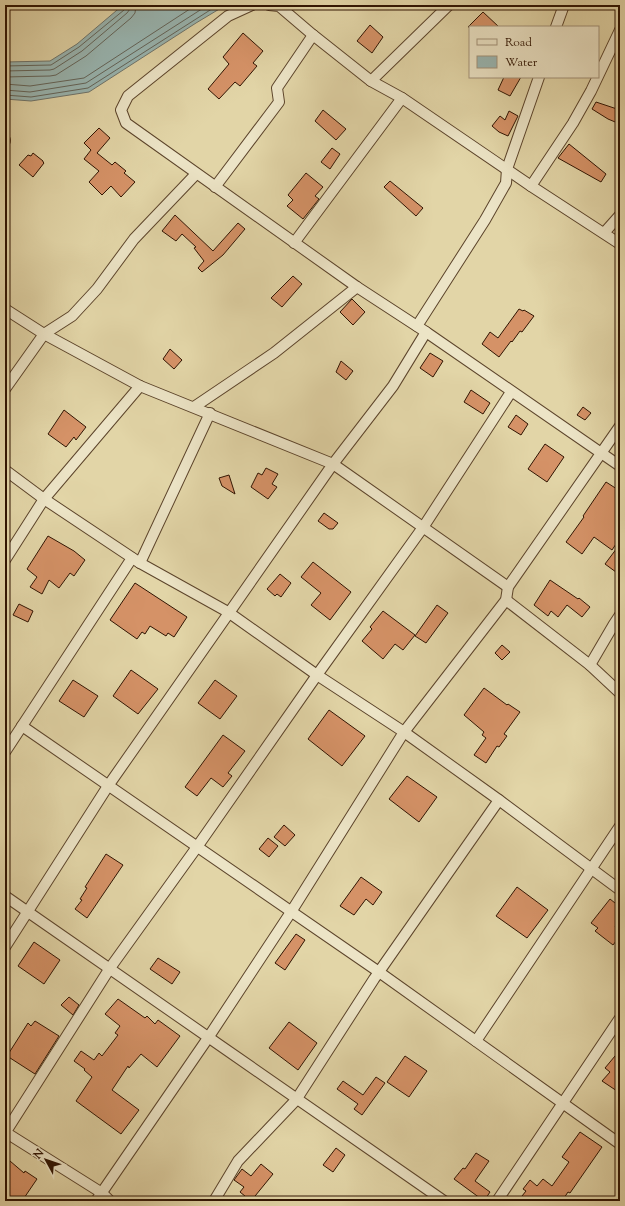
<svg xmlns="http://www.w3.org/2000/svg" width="625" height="1206" font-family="'Sorts Mill Goudy',serif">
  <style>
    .water { fill: #99b6b2; stroke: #6f756c }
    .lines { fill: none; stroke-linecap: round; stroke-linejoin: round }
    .shore { stroke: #64655a; stroke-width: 1 }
    .building { fill: #d59267; stroke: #301402 }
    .minor-casing { stroke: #5c442b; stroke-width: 12 }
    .minor { stroke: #ece4c6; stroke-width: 10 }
  </style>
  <rect width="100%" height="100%" fill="#e2d5a7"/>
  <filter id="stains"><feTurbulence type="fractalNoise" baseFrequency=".005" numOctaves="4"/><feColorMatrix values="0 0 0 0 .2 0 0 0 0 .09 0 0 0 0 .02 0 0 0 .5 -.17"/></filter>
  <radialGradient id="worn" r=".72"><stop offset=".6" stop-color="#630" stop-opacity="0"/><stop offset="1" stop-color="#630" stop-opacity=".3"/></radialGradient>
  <polygon class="water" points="123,5 226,5 196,23 89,92 31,101 5,99 5,62 50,61 77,44"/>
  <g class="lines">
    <g class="shore">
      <polyline points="5,66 51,65 79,47 124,10 125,5"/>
      <polyline points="5,71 50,70 54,69 82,51 127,13 130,9 130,5"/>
      <polyline points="5,77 50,76 56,75 86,56 131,18 135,13 136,5"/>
      <polyline points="5,84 30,86 84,78 196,5"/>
      <polyline points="5,90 30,92 86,83 208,5"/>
      <polyline points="5,95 31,97 88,88 218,5"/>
    </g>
  </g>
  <g class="building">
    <polygon points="483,12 499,27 468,27"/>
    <polygon points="370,25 383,37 372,53 357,41"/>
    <polygon points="243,33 263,51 253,63 257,66 240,86 235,82 219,99 208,89 229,64 223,57"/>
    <polygon points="504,77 521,77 510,96 498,90"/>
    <polygon points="596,102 620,110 620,124 608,119 592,109"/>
    <polygon points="323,110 346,129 336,140 315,121"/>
    <polygon points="509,111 518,116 508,136 499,132 492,126 500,116 505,120"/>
    <polygon points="99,128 110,138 97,153 112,165 115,162 126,171 124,173 135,182 121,197 111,186 102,195 89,182 99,171 84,159 91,150 84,143"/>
    <polygon points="569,144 606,174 601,182 558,158"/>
    <polygon points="332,148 340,154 330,169 321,162"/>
    <polygon points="33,153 43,161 43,162 44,163 33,177 19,165 28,155 31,156"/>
    <polygon points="306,173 323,187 315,196 319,199 303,219 287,206 293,200 288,195"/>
    <polygon points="390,181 423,208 416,216 384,187"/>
    <polygon points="175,215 213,251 238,223 245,229 223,255 202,272 198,268 204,261 194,248 196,247 182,234 176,241 162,231"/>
    <polygon points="293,276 302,284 282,307 271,298"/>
    <polygon points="352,299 365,312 353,325 340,312"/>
    <polygon points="519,309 523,311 524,310 534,316 522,332 520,331 512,342 511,341 499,357 482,344 490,332 498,338"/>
    <polygon points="170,349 182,360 174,369 163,359"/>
    <polygon points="430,353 443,361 433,377 420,368"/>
    <polygon points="341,361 353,371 346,380 336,372"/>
    <polygon points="471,390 490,403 483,414 464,402"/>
    <polygon points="583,407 591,413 585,420 577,415"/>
    <polygon points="64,410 86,427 76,440 74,437 66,447 48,434"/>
    <polygon points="516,415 528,424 521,435 508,427"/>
    <polygon points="545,444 564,457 547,482 528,469"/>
    <polygon points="266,468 278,474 272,484 277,487 268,499 251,487 258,473 262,475"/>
    <polygon points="229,475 235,494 222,486 219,478"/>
    <polygon points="606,482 620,491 620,538 612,550 594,537 582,554 566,542 584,517 583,516"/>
    <polygon points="324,513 338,523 333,529 329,529 318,521"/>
    <polygon points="48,536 74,551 85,560 74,576 70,573 59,588 49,580 42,594 30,587 37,577 27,569"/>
    <polygon points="620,544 620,575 605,564"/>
    <polygon points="313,562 351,592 330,620 311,605 321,593 301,577"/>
    <polygon points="280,574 291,583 281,597 277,594 275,596 267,589"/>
    <polygon points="550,580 578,599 579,598 590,607 582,617 567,605 558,617 551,611 548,616 534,605"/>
    <polygon points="135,583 187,617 174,637 168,633 166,636 150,626 145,634 142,632 137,639 110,620"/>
    <polygon points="19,604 33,611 28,622 13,615"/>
    <polygon points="437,605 448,613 426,643 415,636"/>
    <polygon points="383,611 415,635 403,650 395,644 383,659 362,641 372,629 370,627"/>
    <polygon points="502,645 510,652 502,660 495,653"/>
    <polygon points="131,670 158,689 138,714 113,696"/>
    <polygon points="73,680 98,696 84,717 59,701"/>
    <polygon points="215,680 237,696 220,719 198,703"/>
    <polygon points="484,688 507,705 508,704 520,712 504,734 507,736 499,747 497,746 486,763 474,755 486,738 482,735 484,732 464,715"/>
    <polygon points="329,710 365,736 342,766 308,739"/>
    <polygon points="223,735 245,751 228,773 232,776 223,787 211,778 197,796 185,787"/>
    <polygon points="407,776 437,797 419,822 389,799"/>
    <polygon points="284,825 295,835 285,846 274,837"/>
    <polygon points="268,838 278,846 269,857 259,849"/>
    <polygon points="106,854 123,865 87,918 75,909 82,900 80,899 87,888 85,887"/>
    <polygon points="361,877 382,892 373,905 366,899 354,915 340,906"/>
    <polygon points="517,887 548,910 527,938 496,916"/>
    <polygon points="610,899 620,907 620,920 615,927 620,931 620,936 613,945 595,931 598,928 591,923"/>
    <polygon points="296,934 305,940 285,970 275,963"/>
    <polygon points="34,942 60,960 44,984 18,966"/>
    <polygon points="158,958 180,972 172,984 150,969"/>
    <polygon points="69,997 79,1005 73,1015 61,1005"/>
    <polygon points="118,999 145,1018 147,1016 155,1024 158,1020 180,1036 157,1067 141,1054 129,1068 128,1066 112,1090 139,1110 121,1134 76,1101 92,1077 84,1070 85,1069 74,1061 81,1051 94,1060 99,1053 102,1056 118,1035 115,1033 120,1026 105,1014"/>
    <polygon points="35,1021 59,1036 35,1074 7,1056 28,1023 31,1026"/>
    <polygon points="289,1022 317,1043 298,1070 269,1048"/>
    <polygon points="620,1050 620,1093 602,1081 610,1072 605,1068"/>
    <polygon points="405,1056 427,1071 409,1097 387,1082"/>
    <polygon points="376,1077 385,1083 362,1115 354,1109 358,1104 337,1089 343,1081 363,1095"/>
    <polygon points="580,1132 602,1147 570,1193 568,1192 562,1201 518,1201 526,1191 523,1189 530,1180 537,1186 543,1179 552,1186 569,1162 562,1157"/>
    <polygon points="336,1148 345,1155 333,1172 323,1165"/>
    <polygon points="476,1153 489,1161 475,1181 490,1192 484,1201 454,1179 463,1168 465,1169"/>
    <polygon points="10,1161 24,1173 25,1171 37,1179 22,1201 5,1201 5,1167"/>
    <polygon points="261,1164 273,1174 251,1201 240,1192 244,1187 234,1180 242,1169 251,1176"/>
  </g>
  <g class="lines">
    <g class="minor-casing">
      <g id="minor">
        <polyline points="252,5 228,16 128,96 121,110 126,123 357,287 426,332 620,466"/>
        <polyline points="269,5 279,6 313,35 371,81 402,98 531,186 620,244"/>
        <polyline points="556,27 564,5"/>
        <polyline points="371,81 449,5"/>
        <polyline points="5,141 5,140"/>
        <polyline points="531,186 573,123 591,91 620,30"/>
        <polyline points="215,187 279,102 277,88 313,35"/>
        <polyline points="604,233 620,215"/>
        <polyline points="294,243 402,98"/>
        <polyline points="5,309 44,334 140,386 333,464 508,587"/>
        <polyline points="417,326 485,220 506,183 507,169 539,77"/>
        <polyline points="5,389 44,334 72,316 97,289 134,239 196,174"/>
        <polyline points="194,407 274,353 357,287"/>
        <polyline points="5,470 44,499 140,563 228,612 317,675 404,732 499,800 620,890"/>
        <polyline points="5,560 44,499 140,386"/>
        <polyline points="140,563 210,413"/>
        <polyline points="506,600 590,665 620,693"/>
        <polyline points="590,665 614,624 620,615"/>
        <polyline points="22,726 379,972 620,1144"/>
        <polyline points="5,752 132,558"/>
        <path d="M5,896C152,997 297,1100 444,1201"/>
        <polyline points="5,947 108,786 333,464 393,386 426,332"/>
        <polyline points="476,1041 620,826"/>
        <polyline points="5,1132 102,1193 110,1201"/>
        <polyline points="5,1133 110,968 197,847 317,675 424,526 511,392"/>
        <polyline points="96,1201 208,1038 291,912 404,732 506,600 508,587 620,426"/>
        <polyline points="214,1201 238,1161 296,1100 374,979 499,800"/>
        <polyline points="497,1201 620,1018"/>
      </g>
    </g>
    <use href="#minor" class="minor"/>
  </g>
  <rect width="625" height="1206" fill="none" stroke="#e2d5a7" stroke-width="20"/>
  <rect x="6" y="6" width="613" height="1194" fill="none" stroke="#301402" stroke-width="2"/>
  <rect x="10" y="10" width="605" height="1186" fill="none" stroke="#301402"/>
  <rect x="469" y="26" width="130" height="52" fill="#ece4c6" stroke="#a19178"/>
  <rect x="477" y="39" width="20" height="6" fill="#ece4c6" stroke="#a19178"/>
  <text x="505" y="46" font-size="12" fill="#301402">Road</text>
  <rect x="477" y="56" width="20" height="12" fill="#99b6b2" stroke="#a19178"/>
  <text x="505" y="66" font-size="12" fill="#301402">Water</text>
  <g transform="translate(46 1160) rotate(310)" stroke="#ece4c6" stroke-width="3" paint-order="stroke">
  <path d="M0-3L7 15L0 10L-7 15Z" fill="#301402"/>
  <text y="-6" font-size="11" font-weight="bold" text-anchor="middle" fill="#301402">N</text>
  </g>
  <rect width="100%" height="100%" filter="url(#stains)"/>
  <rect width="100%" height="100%" fill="url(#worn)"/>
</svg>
